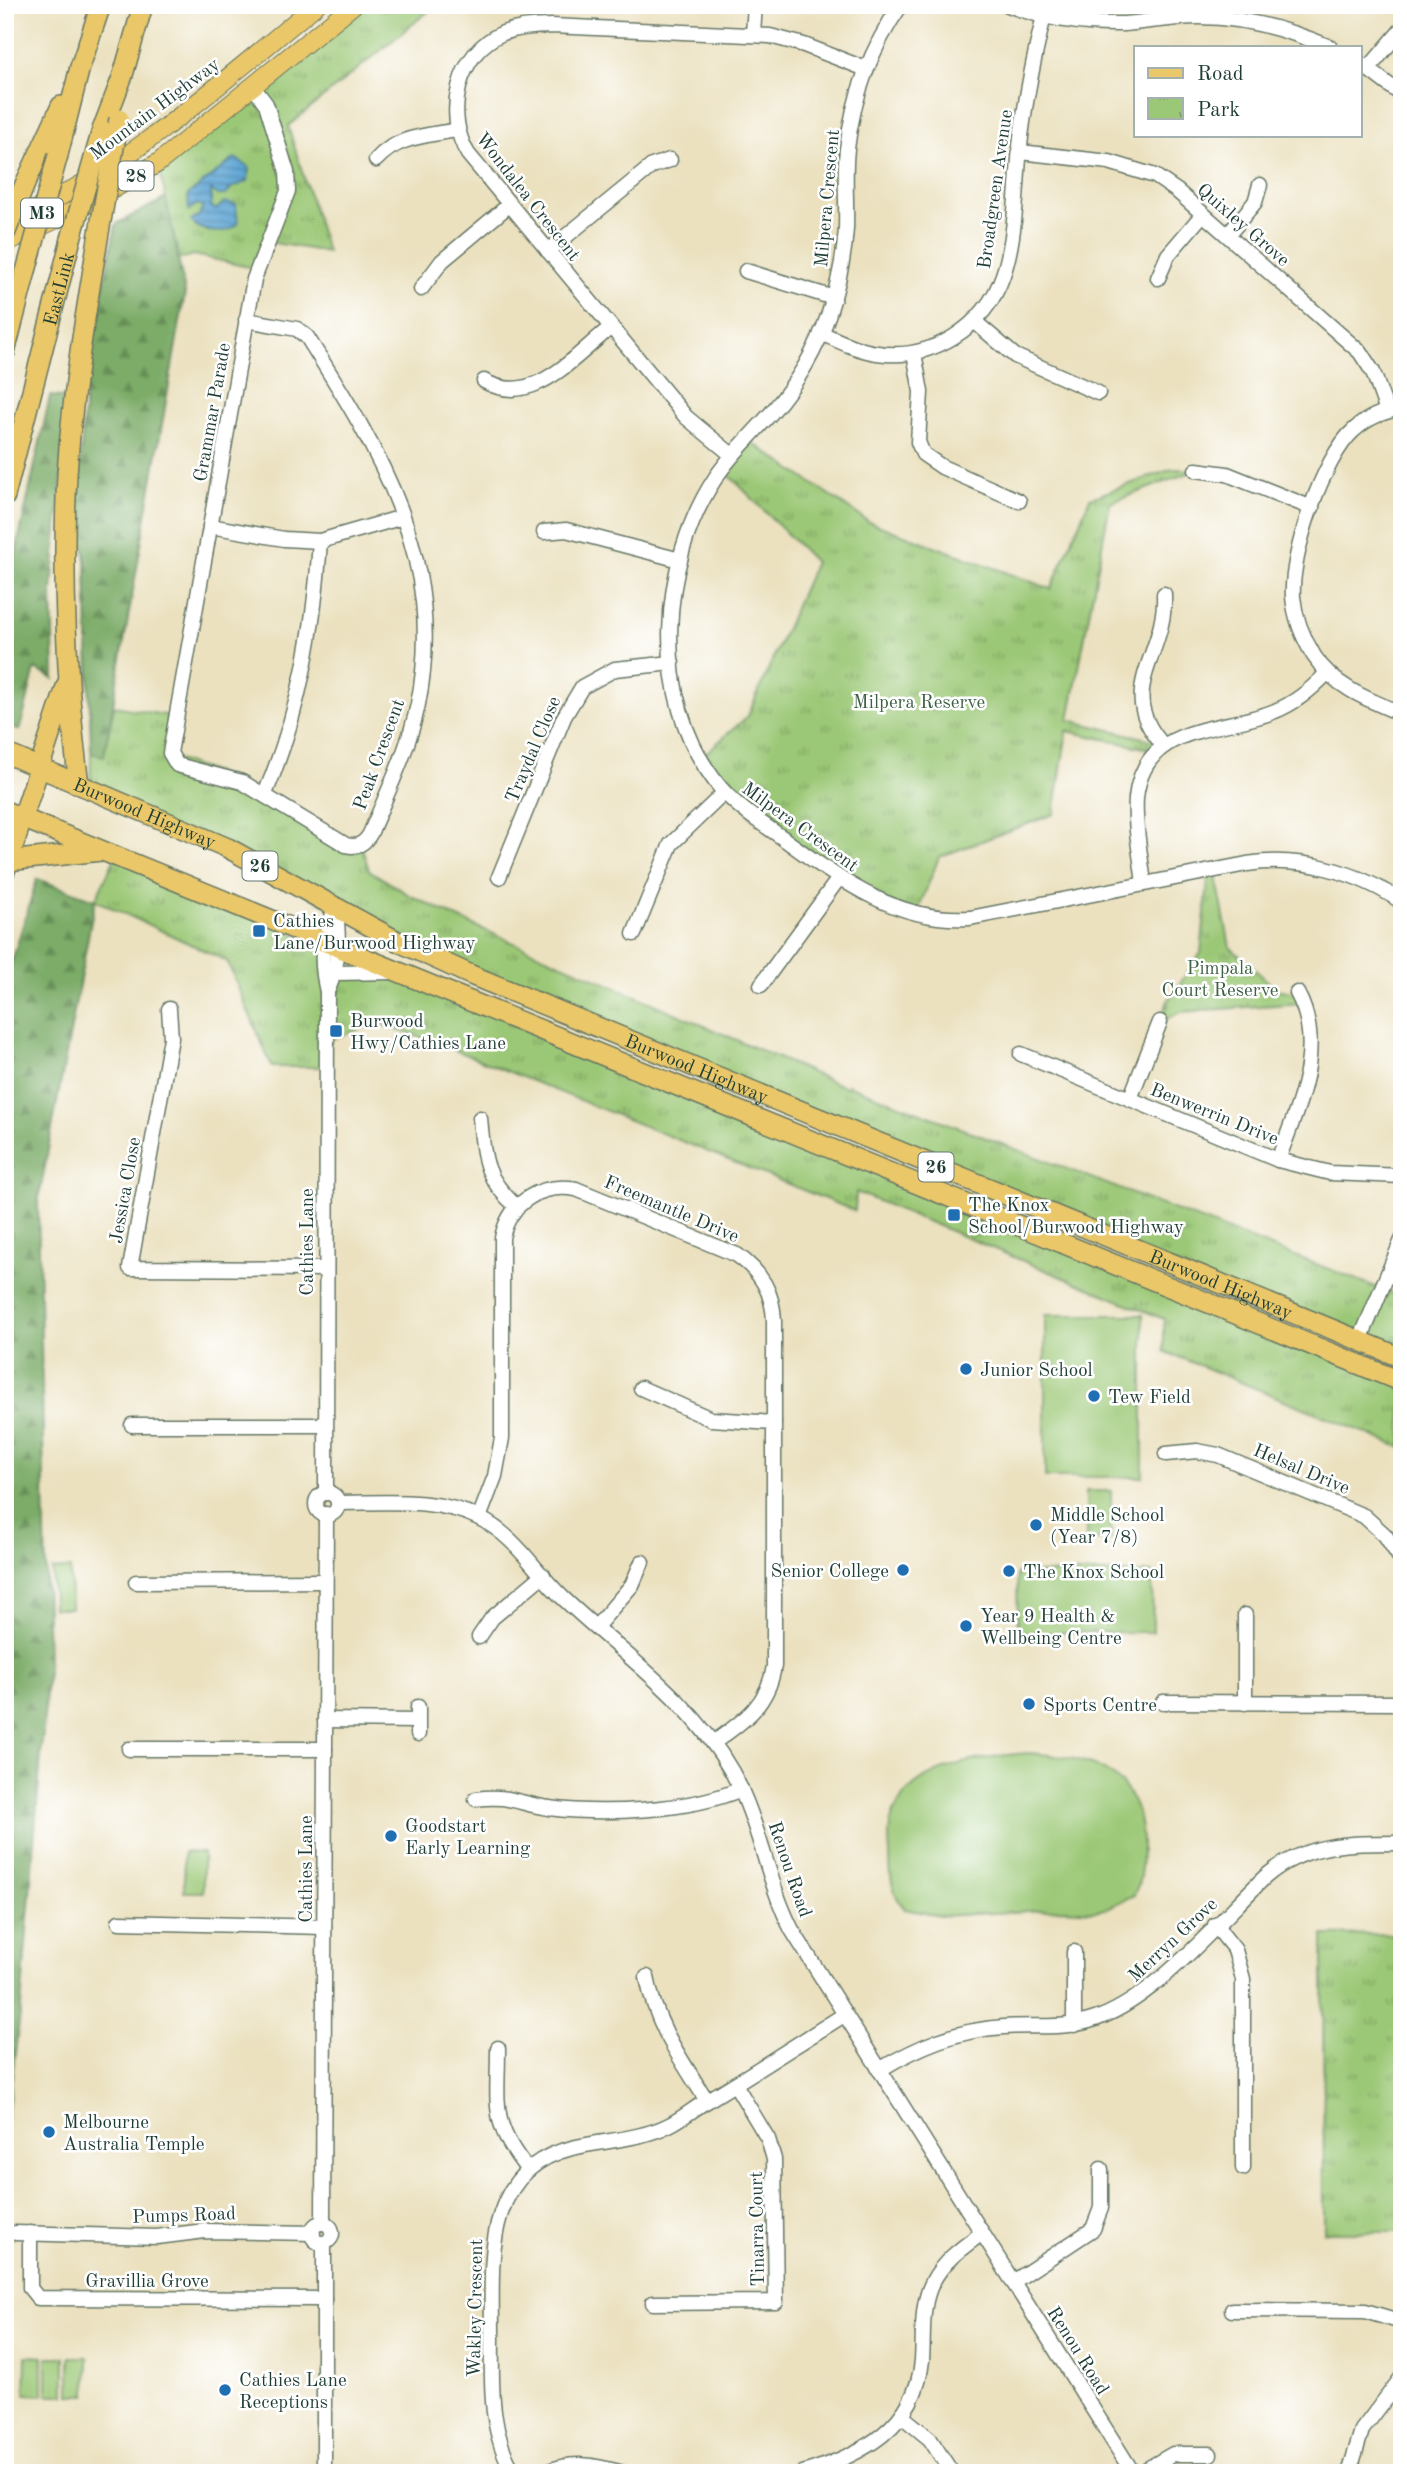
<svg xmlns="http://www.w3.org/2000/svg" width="1407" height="2478" font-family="'Old Standard TT',serif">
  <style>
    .grass { fill: #9bc876; stroke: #5d8255; stroke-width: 2 }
    .forest { fill: url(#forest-firs); stroke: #4e744e; stroke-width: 2 }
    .park { fill: url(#park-tufts); stroke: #5d8255; stroke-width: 2 }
    .water { fill: url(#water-rules); stroke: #3e7184; stroke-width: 2 }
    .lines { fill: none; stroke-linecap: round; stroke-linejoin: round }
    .minor-casing { stroke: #667665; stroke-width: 17 }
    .major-casing { stroke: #667665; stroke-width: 20 }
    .highway-casing { stroke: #667665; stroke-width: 22 }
    .minor { stroke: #fff; stroke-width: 14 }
    .major { stroke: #eac769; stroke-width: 18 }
    .highway { stroke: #eac769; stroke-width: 19 }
    .highway-bridge-casing { stroke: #667665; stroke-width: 22; stroke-linecap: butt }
    .highway-bridge { stroke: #eac769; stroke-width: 19 }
    .poi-dot { fill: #1f6fb2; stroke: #fff; stroke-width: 2.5 }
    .labels { text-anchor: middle; stroke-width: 5; stroke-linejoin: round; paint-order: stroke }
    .shield { fill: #fff; stroke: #627771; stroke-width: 2 }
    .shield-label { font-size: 18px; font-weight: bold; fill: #1f3d34 }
    .street-label { font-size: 19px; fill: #1f3d34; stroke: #fff }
    .park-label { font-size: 19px; fill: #3e6044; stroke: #fff }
    .poi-label { font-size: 19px; fill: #1f3d34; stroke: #fff; text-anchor: start }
  </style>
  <defs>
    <pattern id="forest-firs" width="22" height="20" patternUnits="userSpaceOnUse" patternTransform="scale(1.75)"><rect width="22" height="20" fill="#7cac67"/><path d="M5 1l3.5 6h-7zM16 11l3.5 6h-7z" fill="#658d56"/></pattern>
    <pattern id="park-tufts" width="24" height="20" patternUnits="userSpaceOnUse" patternTransform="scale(1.75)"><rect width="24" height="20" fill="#9bc876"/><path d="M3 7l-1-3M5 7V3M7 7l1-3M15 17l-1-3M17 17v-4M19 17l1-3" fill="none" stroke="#7ea462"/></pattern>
    <pattern id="water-rules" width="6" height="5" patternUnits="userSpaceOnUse" patternTransform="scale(1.75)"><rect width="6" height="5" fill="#5ea5d4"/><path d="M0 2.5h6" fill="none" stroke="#4d88ad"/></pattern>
  </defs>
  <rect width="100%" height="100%" fill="#fff"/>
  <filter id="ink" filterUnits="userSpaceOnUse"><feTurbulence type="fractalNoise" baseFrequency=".0143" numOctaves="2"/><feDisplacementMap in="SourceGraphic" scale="14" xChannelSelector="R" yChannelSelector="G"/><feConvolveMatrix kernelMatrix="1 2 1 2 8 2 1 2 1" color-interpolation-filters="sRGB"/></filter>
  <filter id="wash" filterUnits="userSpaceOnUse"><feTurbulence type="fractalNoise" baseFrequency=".00686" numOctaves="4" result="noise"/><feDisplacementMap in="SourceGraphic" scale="28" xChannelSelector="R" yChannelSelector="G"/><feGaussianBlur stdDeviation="1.57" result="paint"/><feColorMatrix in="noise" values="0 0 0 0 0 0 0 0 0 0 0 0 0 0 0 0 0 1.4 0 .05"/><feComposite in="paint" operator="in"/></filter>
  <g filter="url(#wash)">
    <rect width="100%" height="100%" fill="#ebe1bf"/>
    <g class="grass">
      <rect x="1045" y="1315" width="98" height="162"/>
      <rect x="1086" y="1491" width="25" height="49"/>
      <polygon points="70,1569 71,1608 53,1608 52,1570"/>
      <polygon points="1017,1573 1152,1573 1153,1632 1018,1633"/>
      <path d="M1027,1753C1088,1757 1140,1769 1142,1841C1142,1857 1142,1880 1134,1895L1105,1909L1093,1911L1064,1909L940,1916L905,1909C890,1892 890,1874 890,1853C889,1843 888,1831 891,1821C905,1766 980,1757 1027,1753Z"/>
      <polygon points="184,1852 203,1853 203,1892 184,1892"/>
      <polygon points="26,2356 43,2357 43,2395 25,2394"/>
      <rect x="47" y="2357" width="18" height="38"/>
      <polygon points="70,2357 88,2357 87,2395 70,2395"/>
    </g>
    <g class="forest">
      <polygon points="166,198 185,293 104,756 91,753 86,561 77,504 87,370 116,224"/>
      <polygon points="50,396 68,398 52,591 54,679 35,669 20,730 5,724 5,602"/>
      <polygon points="37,879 95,900 38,1203 48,1666 21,2007 5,2129 5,984"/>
    </g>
    <g class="park">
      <polygon points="353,5 436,5 288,126 327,252 269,242 258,269 194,255 179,259 158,163"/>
      <polygon points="747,439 869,522 1051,589 1090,498 1172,469 1196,470 1110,503 1069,720 1160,742 1158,751 1067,731 1054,814 939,857 917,913 892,906 751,816 701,757 748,716 815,562 722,468"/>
      <polygon points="114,706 176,717 172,758 233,779 317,828 361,844 369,870 411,896 473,925 847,1088 848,1085 1402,1297 1402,1358 471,975 90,789 91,753 104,756"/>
      <polygon points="116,856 259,913 322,951 336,973 399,971 1402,1382 1402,1448 1164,1351 1164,1319 856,1192 855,1211 435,1042 376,1023 326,1041 326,1067 272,1067 227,961 95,900"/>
      <polygon points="1215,870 1230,947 1276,989 1297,993 1302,1003 1181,1012 1160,1022 1168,1001 1201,953 1209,871"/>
      <polygon points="1402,1934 1402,2232 1324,2232 1323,1935"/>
    </g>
    <path class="water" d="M235,158L249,167L248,181L231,188L226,195H218L211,190V206L216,210L224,202L236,204L238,224C225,235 202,234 191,221L199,216L203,207L197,204L189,210L188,195Z"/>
  </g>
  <g filter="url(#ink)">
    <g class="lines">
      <g class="minor-casing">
        <g id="minor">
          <path d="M901,5C871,48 853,97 847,149C844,175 847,202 846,229C844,258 838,286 829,313C817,349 797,383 772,412C753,434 732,453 716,477C659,563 651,697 715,781C732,804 757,820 780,836C838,878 895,923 970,918L1247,864C1300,856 1357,871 1402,902"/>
          <path d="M1008,5C1045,19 1084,25 1124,24C1149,22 1174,17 1199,17C1244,17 1289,30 1330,47"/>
          <polyline points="753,34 755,5"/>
          <polyline points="1360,63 1402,95"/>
          <polyline points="1369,68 1402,29"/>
          <polyline points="1020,152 1109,162 1155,176 1177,191 1360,352 1373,372 1387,411"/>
          <path d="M376,160C397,136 426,136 457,130"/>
          <polyline points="1228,235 1255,202 1260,185"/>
          <polyline points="548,251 652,166 670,160"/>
          <polyline points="746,271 834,298"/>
          <polyline points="1158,278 1168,255 1203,214"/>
          <polyline points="421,289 442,261 509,205"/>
          <path d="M246,320L297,329L307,337C380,452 447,561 418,704C409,749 387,793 370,834C364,844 357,848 346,845L242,782L177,765L170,753L254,279L288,191L287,172L266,104L254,88"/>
          <polyline points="974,321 1015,356 1098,393"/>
          <path d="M821,333C839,341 857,350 877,353C931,361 985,328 1003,275C1017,235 1016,180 1021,137C1026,96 1034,57 1044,16"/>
          <polyline points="914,353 921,392 918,442 923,454 942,467 1019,501"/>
          <path d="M484,381C533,409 574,356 610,328"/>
          <path d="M1402,408C1384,411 1368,417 1354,430C1323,457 1290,555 1293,597C1295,618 1303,638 1314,656C1334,687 1369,700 1402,714"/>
          <path d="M732,455L686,417L468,154C444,115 457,52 503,33C519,27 535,26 552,26L770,36L804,45L866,69"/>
          <polyline points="1196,470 1227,474 1312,508"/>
          <polyline points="210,526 284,539 320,541 403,517"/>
          <polyline points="544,532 566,530 680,560"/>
          <path d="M1164,594C1167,656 1112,691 1164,746"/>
          <path d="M265,794C300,711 314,631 320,541"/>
          <polyline points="499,877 564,717 582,687 615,669 672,663"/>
          <path d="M1144,884C1141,856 1134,826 1136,798C1144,721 1223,733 1275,711C1296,703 1312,689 1327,673"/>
          <polyline points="634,934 671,844 724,793"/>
          <polyline points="336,973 395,972"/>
          <polyline points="761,985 839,878"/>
          <path d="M327,992C340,963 339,940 336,909"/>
          <polyline points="169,1009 171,1038 130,1268 326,1269"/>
          <polyline points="1021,1054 1278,1160 1330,1173 1402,1176"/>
          <polyline points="1130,1099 1160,1022"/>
          <path d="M480,1118C484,1159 484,1178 517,1207"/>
          <path d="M1278,1160C1297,1108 1327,1047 1297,993"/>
          <polyline points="1360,1340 1402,1240"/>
          <polyline points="641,1388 711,1419 774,1423"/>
          <polyline points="132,1425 325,1425"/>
          <polyline points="1166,1454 1197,1451 1218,1455 1364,1516 1385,1535 1402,1561"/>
          <path d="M326,1493L327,992C319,956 322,941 336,907"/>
          <circle cx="327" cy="1504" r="11"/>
          <path d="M338,1503C384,1503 437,1497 479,1518C516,1536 534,1571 563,1598C623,1655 690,1698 732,1772C760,1822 766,1879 792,1930L1133,2473"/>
          <path d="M479,1518L495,1476L502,1438V1238C509,1202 541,1183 576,1189L737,1255C761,1272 773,1292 774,1321V1666C768,1705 744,1721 713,1743"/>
          <polyline points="136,1582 325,1581"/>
          <polyline points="596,1627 632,1585 642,1562"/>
          <polyline points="479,1637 492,1618 543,1575"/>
          <polyline points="1163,1702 1402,1703"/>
          <polyline points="1245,1703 1245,1615"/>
          <polyline points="418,1707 418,1734"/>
          <polyline points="325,1720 417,1721"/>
          <polyline points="129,1749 325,1749"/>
          <path d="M476,1799C509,1794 519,1804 549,1808C604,1815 691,1811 741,1789"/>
          <polyline points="119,1922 324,1927"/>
          <polyline points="1215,1925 1235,1950 1243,1979 1243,2168"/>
          <polyline points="1074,1952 1074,2025"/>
          <path d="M647,1977C656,2026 681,2059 707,2101"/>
          <path d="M498,2048C498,2105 490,2123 528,2170"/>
          <path d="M879,2070C919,2046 957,2030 1004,2027C1032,2025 1061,2029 1089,2021C1151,2004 1217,1923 1265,1877C1306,1842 1350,1843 1402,1843"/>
          <polyline points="323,2223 326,1514"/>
          <circle cx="322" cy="2233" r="10"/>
          <polyline points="15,2233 157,2237 205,2231 313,2233"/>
          <polyline points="30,2233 30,2288 38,2298 324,2299"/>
          <polyline points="1013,2282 1093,2229 1101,2208 1101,2169"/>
          <polyline points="653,2303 776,2302 774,2159 768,2139 735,2084"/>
          <polyline points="1232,2310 1365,2311 1402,2322"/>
          <polyline points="903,2417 930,2439 952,2473"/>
          <polyline points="324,2473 324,2243"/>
          <path d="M514,2473C488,2430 492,2381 492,2334C492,2262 482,2170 572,2148C604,2140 639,2140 669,2125C683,2118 696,2107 710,2099C755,2072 799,2043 844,2015"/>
          <path d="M544,2473C572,2460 595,2465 623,2473"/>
          <path d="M803,2473C862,2455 916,2427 922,2360C924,2333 920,2306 933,2281C944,2260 963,2247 982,2233"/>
          <polyline points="1140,2473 1173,2454 1210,2454"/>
          <polyline points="1349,2473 1362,2430 1402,2377"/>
        </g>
      </g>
      <g class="major-casing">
        <g id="major">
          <path d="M5,224C124,172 217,86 316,5"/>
          <polyline points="5,243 80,208 158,163 353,5"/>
        </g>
      </g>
      <g class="highway-casing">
        <g id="highway">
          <polyline points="102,130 123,75 143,5"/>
          <polyline points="58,155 80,67 101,5"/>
          <polyline points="25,184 61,106"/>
          <polyline points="5,352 26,271"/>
          <path id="s1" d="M5,496L71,239"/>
          <path id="s2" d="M5,753L228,848L399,942L471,975L1402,1358"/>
          <path d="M79,784C66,687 62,572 67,475C72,389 87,305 101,221"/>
          <polyline points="5,811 1402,1382"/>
          <polyline points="8,861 101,851"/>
          <polyline points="5,871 67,684"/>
        </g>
      </g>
      <use href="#minor" class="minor"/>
      <use href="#major" class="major"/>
      <use href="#highway" class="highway"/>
      <g class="highway-bridge-casing">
        <g id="highway-bridge">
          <polyline points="101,221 119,119"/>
          <polyline points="5,234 25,184"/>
          <polyline points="71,239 102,130"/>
          <polyline points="26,271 58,155"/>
        </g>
      </g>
      <use href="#highway-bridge" class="highway-bridge"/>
    </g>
  </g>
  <g class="poi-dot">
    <rect x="252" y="924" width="14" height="14" rx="3.5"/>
    <rect x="329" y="1024" width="14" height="14" rx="3.5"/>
    <rect x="947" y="1208" width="14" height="14" rx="3.5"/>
    <circle cx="966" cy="1369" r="7"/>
    <circle cx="1094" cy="1396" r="7"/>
    <circle cx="1036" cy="1525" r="7"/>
    <circle cx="903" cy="1570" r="7"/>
    <circle cx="1009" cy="1571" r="7"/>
    <circle cx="966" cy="1626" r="7"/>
    <circle cx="1029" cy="1704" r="7"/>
    <circle cx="391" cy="1836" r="7"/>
    <circle cx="49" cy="2132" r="7"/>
    <circle cx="225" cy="2390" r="7"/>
  </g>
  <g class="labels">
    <g class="shield">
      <rect x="118.5" y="161.5" width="35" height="29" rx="5"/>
      <rect x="21" y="198.5" width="42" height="29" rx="5"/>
      <rect x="242.5" y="851.5" width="35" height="29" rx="5"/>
      <rect x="918.5" y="1152.5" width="35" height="29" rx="5"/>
    </g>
    <g class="shield-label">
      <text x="136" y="182">28</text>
      <text x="42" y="219">M3</text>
      <text x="260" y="872">26</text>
      <text x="936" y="1173">26</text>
    </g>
    <g class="street-label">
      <text transform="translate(154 108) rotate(-37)" y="7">Mountain Highway</text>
      <text transform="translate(994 189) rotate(-82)" y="7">Broadgreen Avenue</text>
      <text transform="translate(529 196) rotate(52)" y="7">Wondalea Crescent</text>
      <text transform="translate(826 198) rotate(-85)" y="7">Milpera Crescent</text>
      <text transform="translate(1244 224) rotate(41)" y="7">Quixley Grove</text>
      <text dy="7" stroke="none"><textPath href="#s1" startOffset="214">EastLink</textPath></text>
      <text transform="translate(211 412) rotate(-80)" y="7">Grammar Parade</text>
      <text transform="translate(532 749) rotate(-67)" y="7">Traydal Close</text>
      <text transform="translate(378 754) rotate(-70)" y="7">Peak Crescent</text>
      <text dy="7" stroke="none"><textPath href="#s2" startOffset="152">Burwood Highway</textPath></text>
      <text transform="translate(801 826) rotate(36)" y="7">Milpera Crescent</text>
      <text dy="7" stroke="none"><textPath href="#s2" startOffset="761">Burwood Highway</textPath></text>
      <text transform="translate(1215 1113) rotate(22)" y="7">Benwerrin Drive</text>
      <text transform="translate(124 1190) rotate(-80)" y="7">Jessica Close</text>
      <text transform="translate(672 1208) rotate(23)" y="7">Freemantle Drive</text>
      <text transform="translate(306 1242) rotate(-90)" y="7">Cathies Lane</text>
      <text dy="7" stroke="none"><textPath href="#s2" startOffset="1328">Burwood Highway</textPath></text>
      <text transform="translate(1302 1468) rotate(23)" y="7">Helsal Drive</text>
      <text transform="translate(305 1869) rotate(-90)" y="7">Cathies Lane</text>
      <text transform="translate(791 1869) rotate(71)" y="7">Renou Road</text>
      <text transform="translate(1172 1939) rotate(-43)" y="7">Merryn Grove</text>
      <text transform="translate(184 2214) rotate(-2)" y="7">Pumps Road</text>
      <text transform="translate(756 2229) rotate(-91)" y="7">Tinarra Court</text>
      <text x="147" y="2287">Gravillia Grove</text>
      <text transform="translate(474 2308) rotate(-89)" y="7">Wakley Crescent</text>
      <text transform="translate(1079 2350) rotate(58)" y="7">Renou Road</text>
    </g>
    <g class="park-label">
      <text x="919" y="708">Milpera Reserve</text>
      <text x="1220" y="974">Pimpala<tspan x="1220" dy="22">Court Reserve</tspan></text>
    </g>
    <g class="poi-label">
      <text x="273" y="927">Cathies<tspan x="273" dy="22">Lane/Burwood Highway</tspan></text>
      <text x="350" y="1027">Burwood<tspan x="350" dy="22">Hwy/Cathies Lane</tspan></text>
      <text x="968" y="1211">The Knox<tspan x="968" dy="22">School/Burwood Highway</tspan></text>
      <text x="980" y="1376">Junior School</text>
      <text x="1108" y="1403">Tew Field</text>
      <text x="1050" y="1521">Middle School<tspan x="1050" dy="22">(Year 7/8)</tspan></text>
      <text x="889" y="1577" text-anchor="end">Senior College</text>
      <text x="1023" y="1578">The Knox School</text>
      <text x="980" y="1622">Year 9 Health &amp;<tspan x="980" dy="22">Wellbeing Centre</tspan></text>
      <text x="1043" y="1711">Sports Centre</text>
      <text x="405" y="1832">Goodstart<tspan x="405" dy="22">Early Learning</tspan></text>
      <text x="63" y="2128">Melbourne<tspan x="63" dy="22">Australia Temple</tspan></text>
      <text x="239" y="2386">Cathies Lane<tspan x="239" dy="22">Receptions</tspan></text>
    </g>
  </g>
  <rect width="1407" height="2478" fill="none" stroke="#fff" stroke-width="28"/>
  <rect x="1134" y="46" width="228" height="91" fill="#ffffff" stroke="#a5b1ae" stroke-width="2"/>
  <rect x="1148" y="68" width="35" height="10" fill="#eac769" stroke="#a5b1ae" stroke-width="2"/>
  <text x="1197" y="80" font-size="21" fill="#1f3d34">Road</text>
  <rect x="1148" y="98" width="35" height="21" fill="url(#park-tufts)" stroke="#a5b1ae" stroke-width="2"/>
  <text x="1197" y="116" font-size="21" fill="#1f3d34">Park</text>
</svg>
